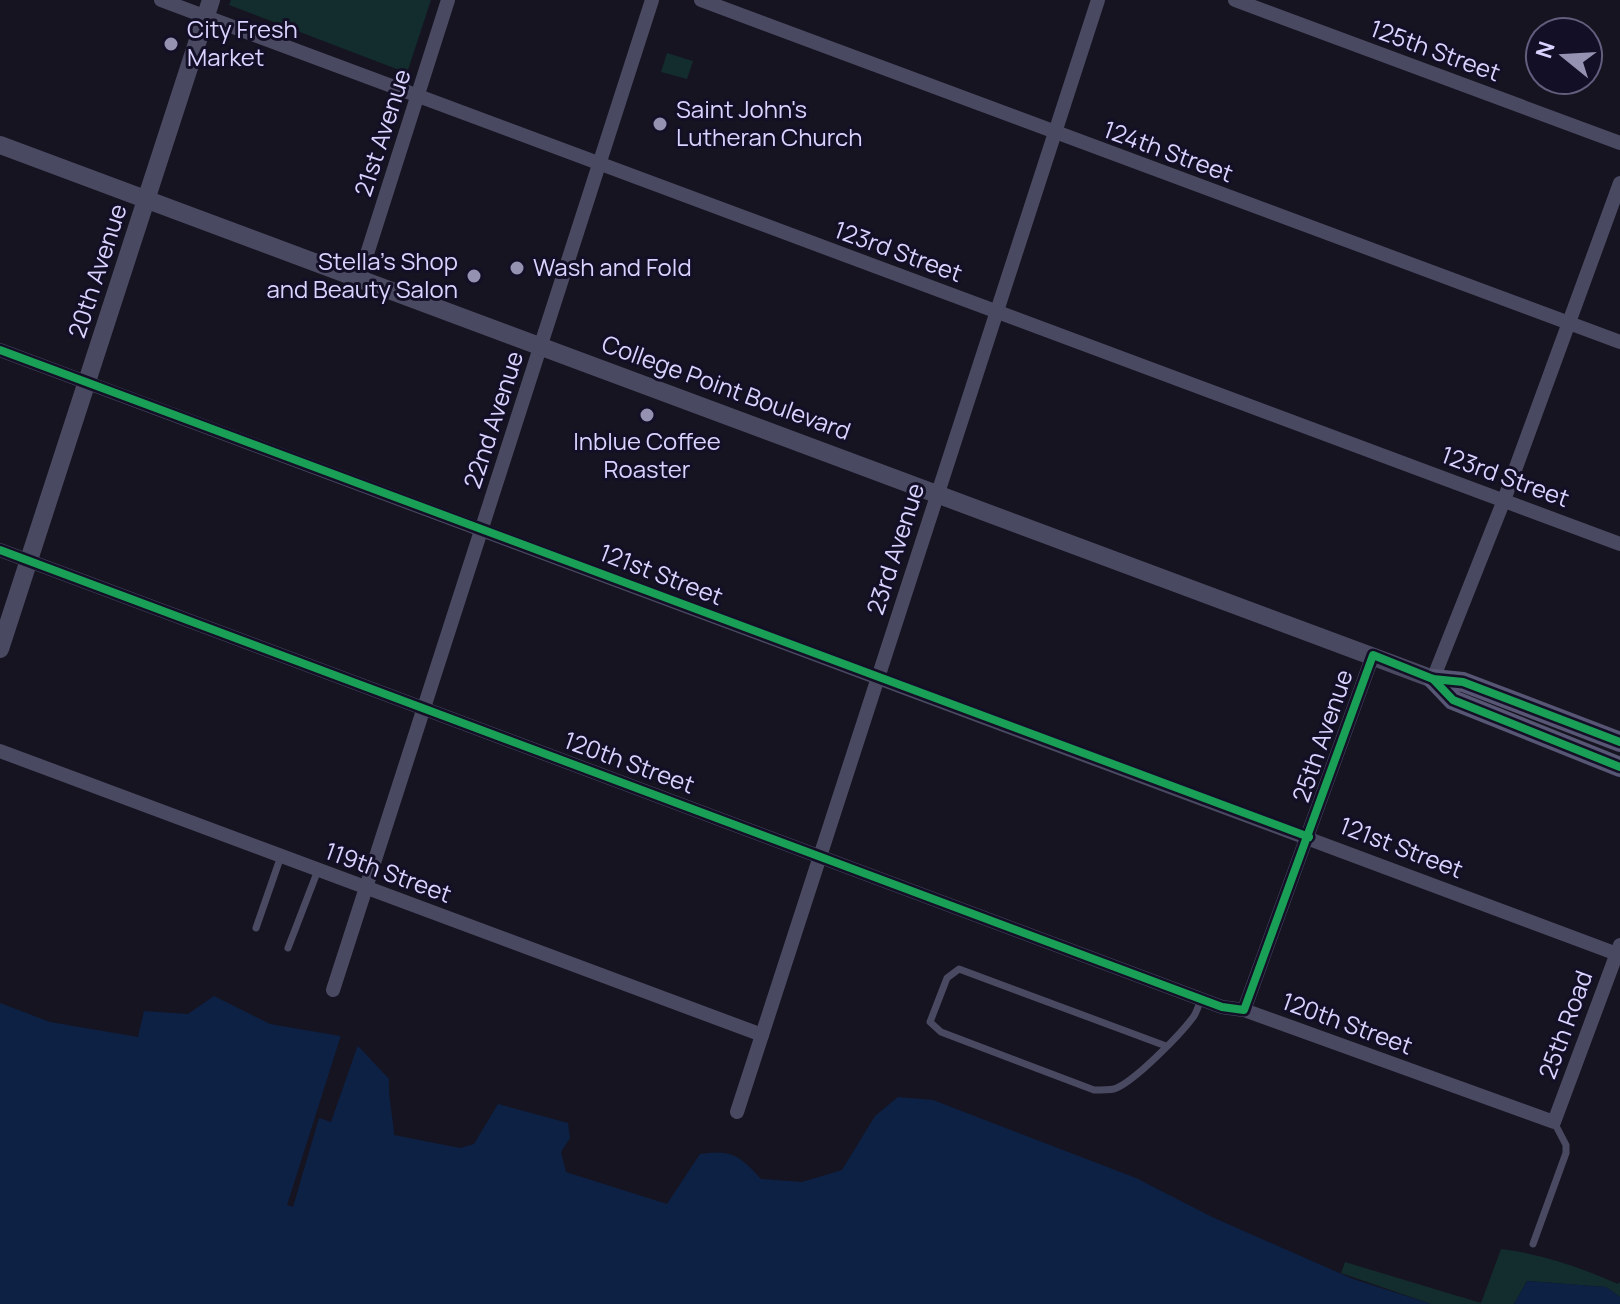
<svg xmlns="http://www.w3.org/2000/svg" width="1620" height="1304" font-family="Manrope,sans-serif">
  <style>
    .green { fill: #132c2d }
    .water { fill: #0d2144 }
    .pier { fill: #161421 }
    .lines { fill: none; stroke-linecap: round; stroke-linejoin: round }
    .service { stroke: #4a4962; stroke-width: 7 }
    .minor { stroke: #4a4962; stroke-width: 14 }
    .tertiary { stroke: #4a4962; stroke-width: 18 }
    .secondary { stroke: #575674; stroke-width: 20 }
    .cycleway-casing { stroke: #130f26; stroke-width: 13 }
    .cycleway { stroke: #1a9f57; stroke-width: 8 }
    .poi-dot { fill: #9591b1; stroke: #130f26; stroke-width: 3 }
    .labels { text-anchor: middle; stroke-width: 6; stroke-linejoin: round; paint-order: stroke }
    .poi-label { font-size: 24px; fill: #d9d4ff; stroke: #130f26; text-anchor: start }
    .street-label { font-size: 24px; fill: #d9d4ff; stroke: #130f26 }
  </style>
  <rect width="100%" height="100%" fill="#161421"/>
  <g class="green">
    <polygon points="231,0 431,0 407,73 229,5"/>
    <polygon points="667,53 693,61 687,79 661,72"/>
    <path d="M1501,1249C1542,1254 1580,1267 1618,1284L1620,1282V1297L1606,1287L1527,1281L1514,1304H1431L1341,1273L1345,1262L1481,1303Z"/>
  </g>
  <g class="water">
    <path d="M214,996L270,1024L340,1036L359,1047L389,1079C388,1099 393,1115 394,1135L460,1148L474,1144L498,1104L568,1123L570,1138L561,1152L566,1172L667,1204L700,1154C733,1150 740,1156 761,1179L802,1182L842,1170L875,1116L898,1097L933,1100L1136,1178L1212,1217L1353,1279L1431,1304H0V1003L50,1022L138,1037L144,1011L188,1014Z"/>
    <polygon points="1527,1281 1606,1287 1620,1297 1620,1304 1514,1304"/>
  </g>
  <polygon class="pier" points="342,1032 359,1042 331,1122 319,1118 293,1207 287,1205"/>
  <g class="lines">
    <g class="service">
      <polyline points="256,928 281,856"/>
      <polyline points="288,948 318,870"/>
      <path d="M1166,1046L959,969L947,978L930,1022L941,1032L1094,1090C1100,1090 1108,1090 1114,1089C1133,1083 1181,1034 1194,1016C1197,1011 1199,1005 1201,999"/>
      <polyline points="1533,1244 1566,1153 1566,1145 1554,1122"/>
    </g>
    <g class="minor">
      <polyline points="161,0 1620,544"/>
      <polyline points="701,0 1620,342"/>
      <polyline points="1235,0 1620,143"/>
      <polyline points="359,279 448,0"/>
      <polyline points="0,350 1617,954"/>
      <polyline points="0,550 1222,1007 1244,1010 1554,1122 1620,945"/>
      <polyline points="1433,679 1504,500 1620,183"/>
      <polyline points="0,751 762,1035"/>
      <polyline points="333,990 652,0"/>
      <polyline points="1244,1010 1373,655"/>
      <polyline points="737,1112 1098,0"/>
    </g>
    <g class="tertiary">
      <polyline points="0,145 1433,679"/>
      <polyline points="0,649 211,0"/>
    </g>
    <g class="secondary">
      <polyline points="1433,679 1453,700 1620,767"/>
      <polyline points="1433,679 1463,682 1620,742"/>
    </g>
    <g class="cycleway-casing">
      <g id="cycleway">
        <polyline points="0,350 1309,837"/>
        <polyline points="0,550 1222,1007 1244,1010 1373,655 1433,679 1463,682 1620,742"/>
        <polyline points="1433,679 1453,700 1620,767"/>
      </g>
    </g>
    <use href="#cycleway" class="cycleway"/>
  </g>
  <g class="poi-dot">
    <circle cx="171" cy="44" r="8"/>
    <circle cx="660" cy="124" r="8"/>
    <circle cx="517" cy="268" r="8"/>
    <circle cx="474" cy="276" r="8"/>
    <circle cx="647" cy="415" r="8"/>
  </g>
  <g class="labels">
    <g class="poi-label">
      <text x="187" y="38">City Fresh<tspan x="187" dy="28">Market</tspan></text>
      <text x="676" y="118">Saint John's<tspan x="676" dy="28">Lutheran Church</tspan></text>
      <text x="458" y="270" text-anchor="end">Stella's Shop<tspan x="458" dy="28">and Beauty Salon</tspan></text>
      <text x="533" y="276">Wash and Fold</text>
      <text x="647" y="450" text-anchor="middle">Inblue Coffee<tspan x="647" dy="28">Roaster</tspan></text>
    </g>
    <g class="street-label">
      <text transform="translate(1435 51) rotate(20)" y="8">125th Street</text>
      <text transform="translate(383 133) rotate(-72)" y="8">21st Avenue</text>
      <text transform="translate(1168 152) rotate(20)" y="8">124th Street</text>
      <text transform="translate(898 252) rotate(20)" y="8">123rd Street</text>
      <text transform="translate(98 271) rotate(-72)" y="8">20th Avenue</text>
      <text transform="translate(726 388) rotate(20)" y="8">College Point Boulevard</text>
      <text transform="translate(494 420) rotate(-72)" y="8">22nd Avenue</text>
      <text transform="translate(1505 477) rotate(20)" y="8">123rd Street</text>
      <text transform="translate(896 549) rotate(-72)" y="8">23rd Avenue</text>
      <text transform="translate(661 575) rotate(21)" y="8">121st Street</text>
      <text transform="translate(1323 736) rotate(-71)" y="8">25th Avenue</text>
      <text transform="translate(629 763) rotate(20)" y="8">120th Street</text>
      <text transform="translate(1401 848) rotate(21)" y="8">121st Street</text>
      <text transform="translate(388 873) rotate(20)" y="8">119th Street</text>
      <text transform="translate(1347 1024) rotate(20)" y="8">120th Street</text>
      <text transform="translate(1566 1025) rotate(-70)" y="8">25th Road</text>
    </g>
  </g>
  <g transform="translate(1564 56) rotate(288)"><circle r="38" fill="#130f26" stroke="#625e7d" stroke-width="2"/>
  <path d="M0-6L14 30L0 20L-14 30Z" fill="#9591b1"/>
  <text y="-12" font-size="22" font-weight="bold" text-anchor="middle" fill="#d9d4ff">N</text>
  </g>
</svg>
